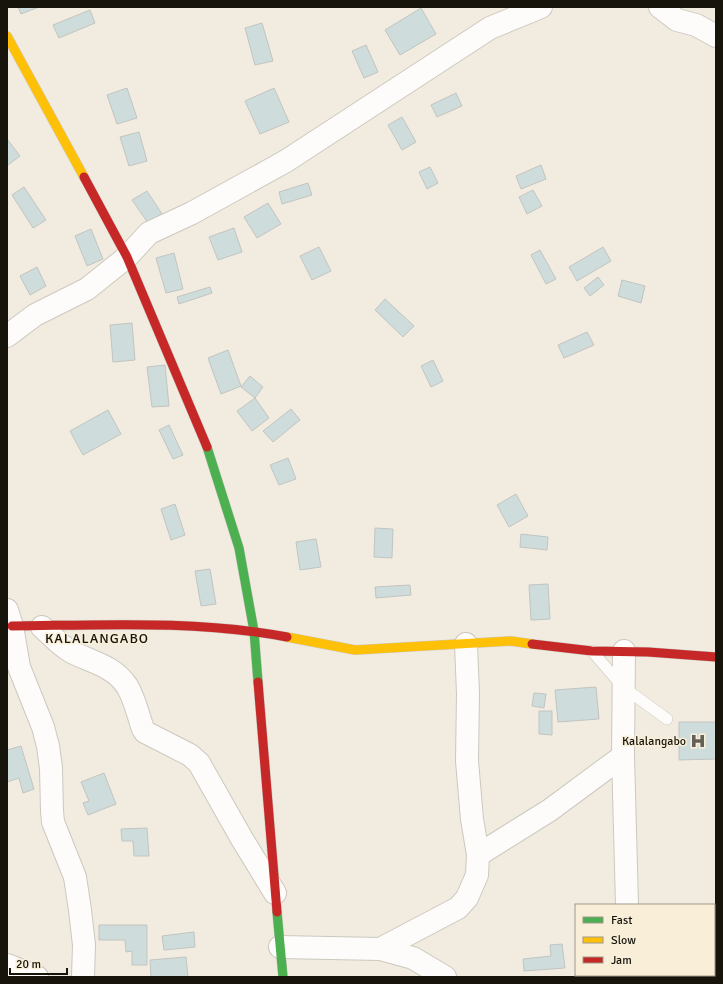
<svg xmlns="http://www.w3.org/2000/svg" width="723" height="984" font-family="Signika,sans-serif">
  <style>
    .building { fill: #cedddc; stroke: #c2c4c0 }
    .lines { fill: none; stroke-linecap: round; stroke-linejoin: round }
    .lane-casing { stroke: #ccc8bf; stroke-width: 12 }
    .street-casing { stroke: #ccc8bf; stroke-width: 24 }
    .fast-casing { stroke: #ccc8bf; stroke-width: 10 }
    .slow-casing { stroke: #ccc8bf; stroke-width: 10 }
    .jam-casing { stroke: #ccc8bf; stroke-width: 10 }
    .lane { stroke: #fdfcfa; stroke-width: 11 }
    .street { stroke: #fdfcfa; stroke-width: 22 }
    .fast { stroke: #4caf50; stroke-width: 9 }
    .slow { stroke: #ffc107; stroke-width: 9 }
    .jam { stroke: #c62828; stroke-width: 9 }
    .labels { text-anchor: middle; stroke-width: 3; stroke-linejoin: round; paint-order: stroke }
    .poi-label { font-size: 12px; fill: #17140c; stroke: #f9efd9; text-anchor: end }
    .quarter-label { font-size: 14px; letter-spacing: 1px; fill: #17140c; stroke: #f9efd9 }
  </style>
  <rect width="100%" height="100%" fill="#f2ece0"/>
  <g class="building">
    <polygon points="18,7 39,7 21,14"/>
    <polygon points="421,8 436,34 400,55 385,30"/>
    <polygon points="90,10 95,23 59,38 53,25"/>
    <polygon points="262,23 273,61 255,65 245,28"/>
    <polygon points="366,45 378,72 364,78 352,51"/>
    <polygon points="127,88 137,118 117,124 107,95"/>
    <polygon points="274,88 289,122 260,134 245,101"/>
    <polygon points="456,93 462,106 437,117 431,105"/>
    <polygon points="402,117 416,142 402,150 388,125"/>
    <polygon points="139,132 147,161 129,166 120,137"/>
    <polygon points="7,139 20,156 8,165 7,164"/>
    <polygon points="541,165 546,179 521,189 516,176"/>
    <polygon points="430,167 438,183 427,189 419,172"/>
    <polygon points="308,183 312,195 282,204 279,192"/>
    <polygon points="24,187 46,220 33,228 12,195"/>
    <polygon points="533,190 542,206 527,214 519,197"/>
    <polygon points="147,191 162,214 148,223 132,200"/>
    <polygon points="268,203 281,224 257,238 244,217"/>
    <polygon points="234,228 242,252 218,260 209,237"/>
    <polygon points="91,229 103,259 87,266 75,236"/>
    <polygon points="319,247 331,271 312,280 300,256"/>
    <polygon points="603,247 611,261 577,281 569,267"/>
    <polygon points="540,250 556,279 546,284 531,255"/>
    <polygon points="174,253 183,289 166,293 156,258"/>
    <polygon points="37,267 46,286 30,295 20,276"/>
    <polygon points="598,277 604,285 590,296 584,288"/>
    <polygon points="622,280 645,286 641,303 618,296"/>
    <polygon points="210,287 212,293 179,304 177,297"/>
    <polygon points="385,299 414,326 403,337 375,310"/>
    <polygon points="132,323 135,360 113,362 110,325"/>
    <polygon points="587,332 594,345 564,358 558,345"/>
    <polygon points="228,350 241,386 221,394 208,358"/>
    <polygon points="433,360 443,381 431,387 421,366"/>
    <polygon points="165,365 169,406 152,407 147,367"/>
    <polygon points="250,376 263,387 255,398 241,387"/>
    <polygon points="255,398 269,418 252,431 237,411"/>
    <polygon points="291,409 300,420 273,442 263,431"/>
    <polygon points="108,410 121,434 83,455 70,431"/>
    <polygon points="169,425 183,455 173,459 159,430"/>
    <polygon points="288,458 296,479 279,485 270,465"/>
    <polygon points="516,494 528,516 509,527 497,505"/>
    <polygon points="175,504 185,535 171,540 161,509"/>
    <polygon points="375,528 393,529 392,558 374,557"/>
    <polygon points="521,534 548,537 547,550 520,547"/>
    <polygon points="316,539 321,567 300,570 296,542"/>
    <polygon points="210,569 216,604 201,606 195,571"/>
    <polygon points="548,584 550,619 531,620 529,585"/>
    <polygon points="410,585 411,595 376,598 375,587"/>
    <polygon points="596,687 599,719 558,722 555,690"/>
    <polygon points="534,693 546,694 544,708 532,706"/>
    <polygon points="539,711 552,711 552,735 539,734"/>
    <polygon points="679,722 716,722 716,759 679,760"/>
    <polygon points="21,746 34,789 23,793 19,778 7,782 7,750"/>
    <polygon points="104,773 116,804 88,815 83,803 89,801 81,782"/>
    <polygon points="147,828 149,856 134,856 133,841 122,841 121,829"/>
    <polygon points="99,925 147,925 147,965 132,965 132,951 126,952 125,940 99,940"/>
    <polygon points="194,932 195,947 164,950 162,936"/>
    <polygon points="562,944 565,968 524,971 523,959 551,956 550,945"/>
    <polygon points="186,957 188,977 151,977 150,960"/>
    <polygon points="714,967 716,967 716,977 697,977 697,975 714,975"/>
  </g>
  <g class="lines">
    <g class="lane-casing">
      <polyline id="lane" points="592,651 623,687 667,719"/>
    </g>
    <g class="street-casing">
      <g id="street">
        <polyline points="660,7 677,20 696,25 716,36"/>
        <polyline points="7,336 35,315 87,289 127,257 149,233 192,213 286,161 490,28 541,7"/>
        <polyline points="7,610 12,626 19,667 43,727 48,746 51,768 52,811 53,822 75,877 80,910 84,945 83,977"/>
        <path d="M42,627C51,635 60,645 70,651C90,662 113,665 127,686C135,699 138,715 143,729L145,732L190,755L199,763L242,839L275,893"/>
        <polyline points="624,651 623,756 627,905"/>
        <polyline points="478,855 550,810 623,756"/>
        <polyline points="280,947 380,949 413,958 445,977"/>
        <polyline points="380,949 458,908 467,898 477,875 478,855 472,819 467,761 468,694 466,644"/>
        <polyline points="7,965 37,977"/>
        <polyline points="633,975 633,977"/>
      </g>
    </g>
    <g class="fast-casing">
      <g id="fast">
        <polyline points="207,447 239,548 254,631 258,682"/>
        <polyline points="277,912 283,977"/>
      </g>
    </g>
    <g class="slow-casing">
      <g id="slow">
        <polyline points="7,36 84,177"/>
        <polyline points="287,637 355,650 511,641 532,644"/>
      </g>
    </g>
    <g class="jam-casing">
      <g id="jam">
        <polyline points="84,177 127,257 207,447"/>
        <path d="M12,626C103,625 197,620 287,637"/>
        <polyline points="532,644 592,651 648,652 716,657"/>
        <polyline points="258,682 277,912"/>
      </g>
    </g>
    <use href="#lane" class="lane"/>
    <use href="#street" class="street"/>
    <use href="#fast" class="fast"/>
    <use href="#slow" class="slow"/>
    <use href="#jam" class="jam"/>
  </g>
  <defs>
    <g id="hospital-bare" transform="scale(1.2)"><path d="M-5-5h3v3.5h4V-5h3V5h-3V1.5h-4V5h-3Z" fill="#646056" stroke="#f9efd9" stroke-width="2.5" paint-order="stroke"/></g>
  </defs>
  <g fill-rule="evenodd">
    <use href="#hospital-bare" x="698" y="741"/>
  </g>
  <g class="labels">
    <g class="poi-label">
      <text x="686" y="745">Kalalangabo</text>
    </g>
    <g class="quarter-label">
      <text x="97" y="643">KALALANGABO</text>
    </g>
  </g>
  <rect width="723" height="984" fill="none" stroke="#17140c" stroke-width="16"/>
  <rect x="575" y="904" width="140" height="72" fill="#f9efd9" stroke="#9f9787"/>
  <rect x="583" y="917" width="20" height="6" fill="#4caf50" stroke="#9f9787"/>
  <text x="611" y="924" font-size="12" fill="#17140c">Fast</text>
  <rect x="583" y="937" width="20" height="6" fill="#ffc107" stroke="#9f9787"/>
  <text x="611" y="944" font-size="12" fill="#17140c">Slow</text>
  <rect x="583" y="957" width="20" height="6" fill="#c62828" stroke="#9f9787"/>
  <text x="611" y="964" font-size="12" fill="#17140c">Jam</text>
  <path d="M10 968v6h57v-6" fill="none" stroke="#17140c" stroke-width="2"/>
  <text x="16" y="968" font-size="12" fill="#17140c" stroke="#f9efd9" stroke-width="3" paint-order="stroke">20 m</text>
</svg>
